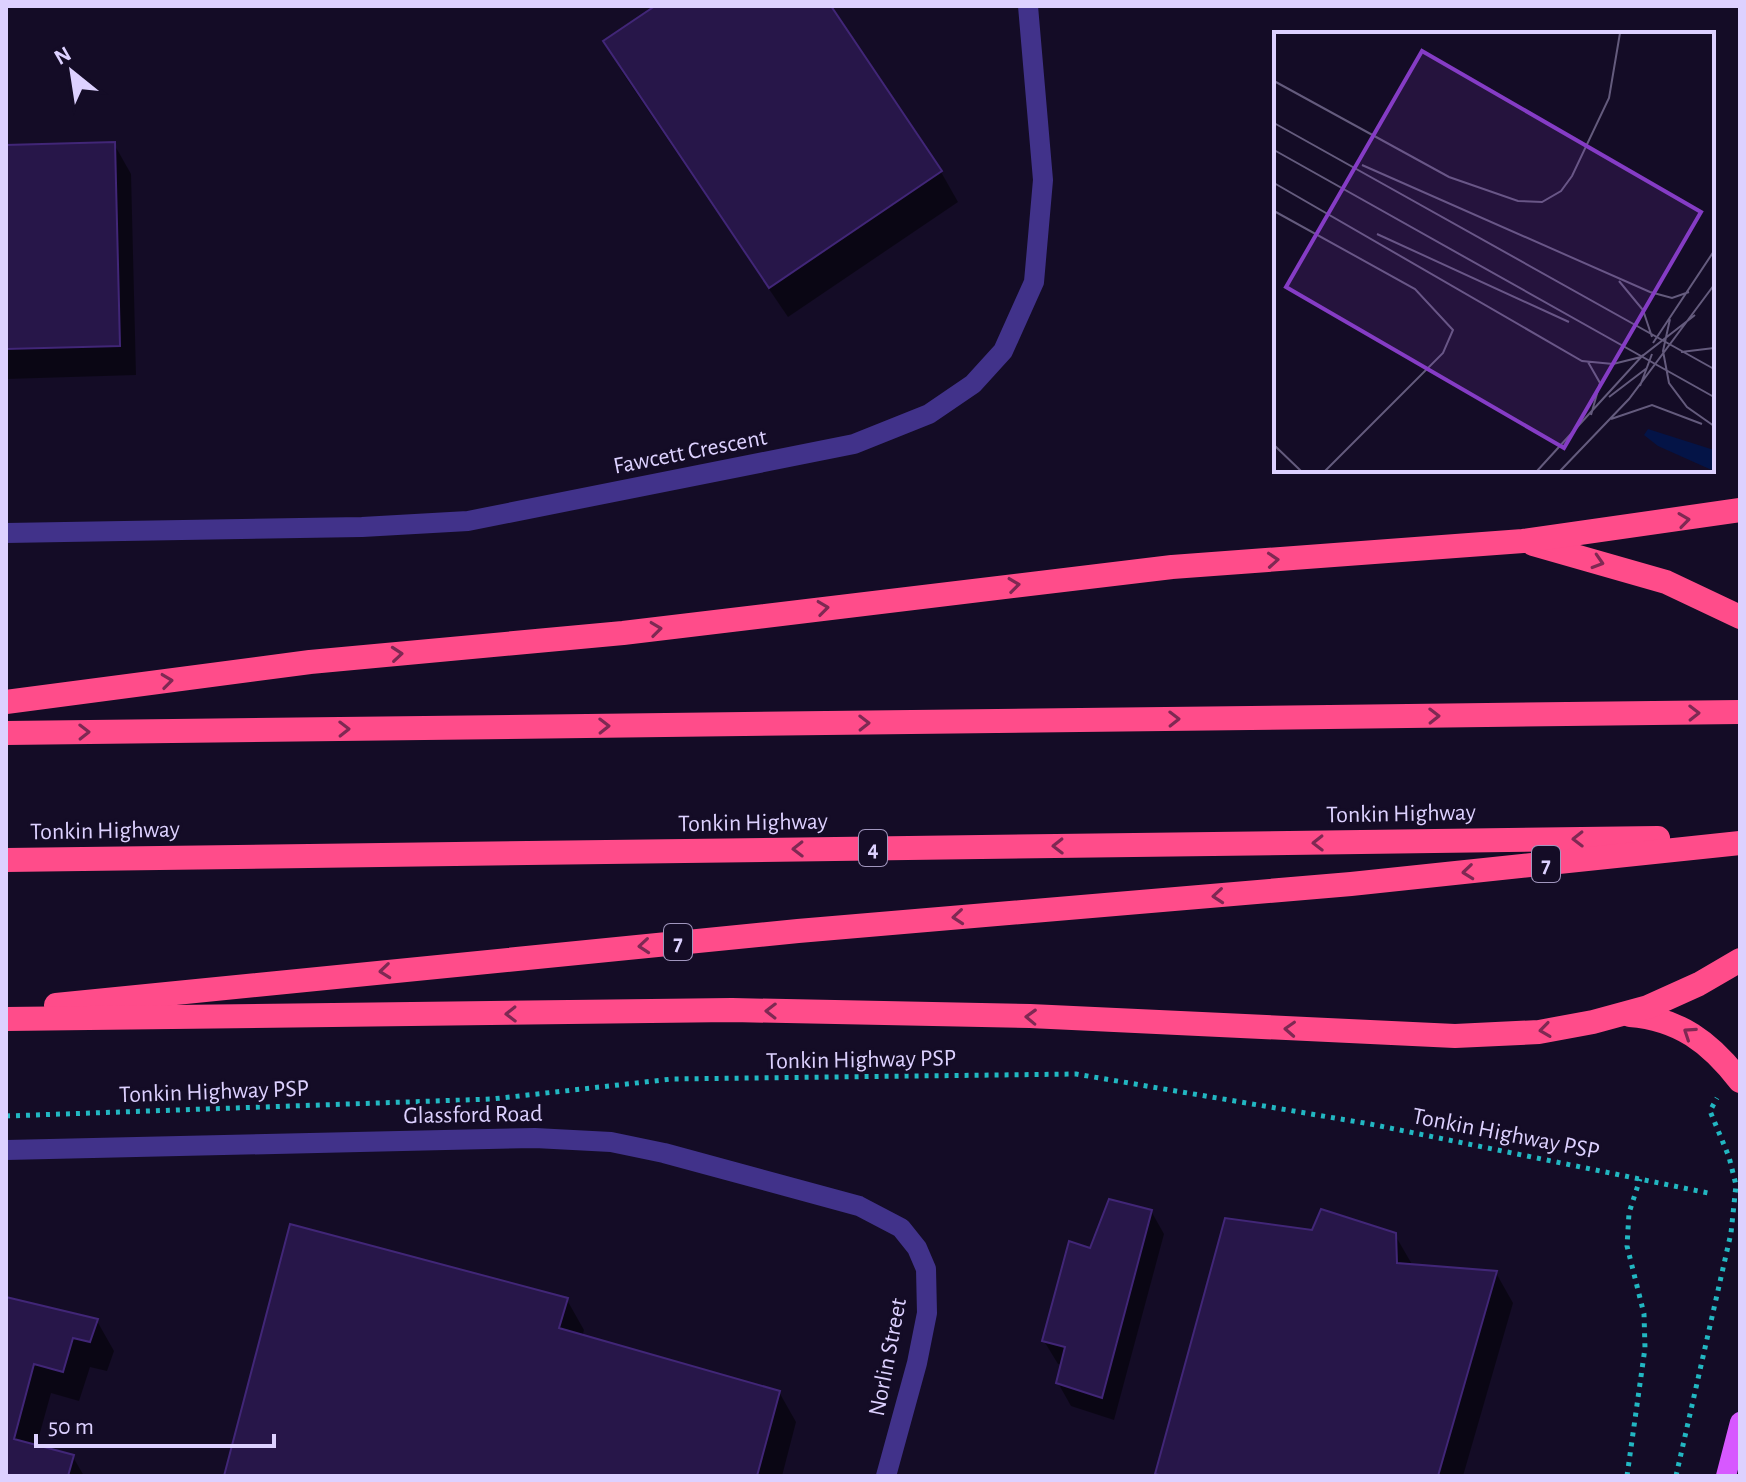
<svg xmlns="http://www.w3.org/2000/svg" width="1746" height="1482" font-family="'Alegreya Sans',sans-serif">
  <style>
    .shadow { fill: #0007 }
    .building { fill: #271649; stroke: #412677; stroke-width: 2 }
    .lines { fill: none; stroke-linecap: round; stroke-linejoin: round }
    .path { stroke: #22b7c2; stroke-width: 5; stroke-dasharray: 4 6; stroke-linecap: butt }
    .minor { stroke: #41328a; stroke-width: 20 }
    .primary { stroke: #d758ff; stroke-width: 20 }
    .motorway { stroke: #ff4c8a; stroke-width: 24 }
    .oneway { stroke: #7e2953 }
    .labels { text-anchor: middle; stroke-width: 6; stroke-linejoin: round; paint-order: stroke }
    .shield { fill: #140c26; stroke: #a196be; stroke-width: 2 }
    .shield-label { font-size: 22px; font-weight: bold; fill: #ddd1ff }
    .street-label { font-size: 24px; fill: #ddd1ff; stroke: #140c26 }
    .inset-road { fill: none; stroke: #645b7d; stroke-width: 2 }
    .view { fill: #853cc5; fill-opacity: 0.15; stroke: #853cc5; stroke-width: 4 }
    .inset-edge { fill: none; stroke: #ddd1ff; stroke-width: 4 }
  </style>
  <rect width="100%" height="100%" fill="#140c26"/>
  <g class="shadow">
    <polygon points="658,6 829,6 941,172 958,202 788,317 622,72 605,42"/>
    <polygon points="114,144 131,174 136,375 6,379 6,147"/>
    <polygon points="1151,1211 1164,1234 1114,1420 1071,1406 1058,1383 1063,1365 1058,1364 1044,1341 1091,1251"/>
    <polygon points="1313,1232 1395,1235 1413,1266 1496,1273 1513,1303 1463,1476 1159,1476 1157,1474"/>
    <polygon points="6,1299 97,1321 114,1351 107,1371 90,1367 79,1401 51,1393 36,1447 73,1457 84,1476 6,1476"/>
    <polygon points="567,1300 584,1330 582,1337 779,1392 796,1422 782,1476 226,1476"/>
  </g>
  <g class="building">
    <polygon points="655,6 831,6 942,171 769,288 603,41"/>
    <polygon points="115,142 120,346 6,349 6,145"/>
    <polygon points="1109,1199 1152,1210 1102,1398 1056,1383 1065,1347 1042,1341 1069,1241 1090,1248"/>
    <polygon points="1321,1209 1396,1233 1397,1263 1497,1271 1438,1476 1163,1476 1155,1474 1225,1218 1312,1230"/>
    <polygon points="290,1224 568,1298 559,1328 780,1391 757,1476 224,1476"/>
    <polygon points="6,1297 98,1319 90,1342 73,1338 63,1372 34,1364 14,1439 74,1455 68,1476 6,1476"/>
  </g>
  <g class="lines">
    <g class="path">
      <polyline points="6,1116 492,1099 672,1079 1076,1074 1370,1124 1708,1193"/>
      <polyline points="1627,1476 1645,1348 1644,1314 1627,1246 1629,1213 1640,1179"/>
      <polyline points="1676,1476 1731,1233 1736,1185 1729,1157 1710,1111 1717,1098"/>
    </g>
    <g class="minor">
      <polyline points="6,533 362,527 468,521 854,444 929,414 973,384 1003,351 1034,282 1043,180 1028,6"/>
      <polyline points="6,1150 535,1138 611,1142 664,1153 859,1206 901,1228 917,1248 926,1269 927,1313 917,1363 886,1476"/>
    </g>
    <polyline class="primary" points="1726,1476 1740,1422"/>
    <g class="motorway">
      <polyline points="1533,544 1666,582 1740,617"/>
      <polyline points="6,702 310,662 623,633 1172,567 1523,541 1740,510"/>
      <polyline points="6,733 1740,712"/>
      <polyline points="6,860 1658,838"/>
      <polyline points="56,1005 798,931 1351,884 1740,843"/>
      <path d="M1630,1015C1679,1019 1710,1042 1740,1081"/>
      <polyline points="6,1019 732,1010 1030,1016 1455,1036 1539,1032 1593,1022 1648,1007 1699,984 1740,960"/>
    </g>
  </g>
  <defs><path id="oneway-chevron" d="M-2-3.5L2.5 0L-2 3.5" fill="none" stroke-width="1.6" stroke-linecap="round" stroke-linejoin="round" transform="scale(2)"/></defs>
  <g class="oneway">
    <use href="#oneway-chevron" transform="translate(1684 520) rotate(-8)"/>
    <use href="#oneway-chevron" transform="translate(1273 560) rotate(-4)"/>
    <use href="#oneway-chevron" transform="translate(1598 562) rotate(17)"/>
    <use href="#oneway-chevron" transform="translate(1014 585) rotate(-7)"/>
    <use href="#oneway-chevron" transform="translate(823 608) rotate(-7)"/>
    <use href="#oneway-chevron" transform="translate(656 629) rotate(-7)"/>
    <use href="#oneway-chevron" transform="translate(397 654) rotate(-5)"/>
    <use href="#oneway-chevron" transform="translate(167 681) rotate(-7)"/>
    <use href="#oneway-chevron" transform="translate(1694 713) rotate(-1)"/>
    <use href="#oneway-chevron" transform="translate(1434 716) rotate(-1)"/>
    <use href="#oneway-chevron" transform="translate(1174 719) rotate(-1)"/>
    <use href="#oneway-chevron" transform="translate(864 723) rotate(-1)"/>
    <use href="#oneway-chevron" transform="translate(604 726) rotate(-1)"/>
    <use href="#oneway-chevron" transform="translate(344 729) rotate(-1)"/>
    <use href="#oneway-chevron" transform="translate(84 732) rotate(-1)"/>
    <use href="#oneway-chevron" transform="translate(1578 839) rotate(179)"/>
    <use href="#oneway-chevron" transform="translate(1318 843) rotate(179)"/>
    <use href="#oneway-chevron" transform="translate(1058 846) rotate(179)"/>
    <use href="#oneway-chevron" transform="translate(798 849) rotate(179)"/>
    <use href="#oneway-chevron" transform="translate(1468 872) rotate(174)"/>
    <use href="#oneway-chevron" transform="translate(1218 896) rotate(175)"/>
    <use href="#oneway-chevron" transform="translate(958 917) rotate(175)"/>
    <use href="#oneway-chevron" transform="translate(644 946) rotate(175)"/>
    <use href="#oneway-chevron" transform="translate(385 971) rotate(174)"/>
    <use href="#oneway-chevron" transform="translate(771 1011) rotate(-179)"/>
    <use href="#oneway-chevron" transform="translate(511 1014) rotate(179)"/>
    <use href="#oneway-chevron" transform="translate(1031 1017) rotate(-178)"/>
    <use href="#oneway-chevron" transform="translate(1290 1029) rotate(-177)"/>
    <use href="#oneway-chevron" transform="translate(1545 1030) rotate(172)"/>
    <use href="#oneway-chevron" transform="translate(1689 1033) rotate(-146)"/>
  </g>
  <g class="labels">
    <g class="shield">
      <rect x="859" y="830" width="28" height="36" rx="6"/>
      <rect x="1532" y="846" width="28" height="36" rx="6"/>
      <rect x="664" y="924" width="28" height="36" rx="6"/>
    </g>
    <g class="shield-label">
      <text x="873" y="856">4</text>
      <text x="1546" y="872">7</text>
      <text x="678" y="950">7</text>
    </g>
    <g class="street-label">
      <text transform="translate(690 451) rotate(-11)" y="8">Fawcett Crescent</text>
      <text transform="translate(1401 813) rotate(-1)" y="8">Tonkin Highway</text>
      <text transform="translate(753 822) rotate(-1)" y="8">Tonkin Highway</text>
      <text transform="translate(105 830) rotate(-1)" y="8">Tonkin Highway</text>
      <text transform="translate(861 1059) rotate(-1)" y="8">Tonkin Highway PSP</text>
      <text transform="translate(214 1091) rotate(-2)" y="8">Tonkin Highway PSP</text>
      <text transform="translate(473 1114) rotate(-1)" y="8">Glassford Road</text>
      <text transform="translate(1506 1133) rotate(11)" y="8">Tonkin Highway PSP</text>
      <text transform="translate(887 1357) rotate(-79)" y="8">Norlin Street</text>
    </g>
  </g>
  <g transform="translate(1274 32)">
    <rect width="440" height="440" fill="#140c26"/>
    <path d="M374,397L440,418V439L384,414L370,403Z" fill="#041447"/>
    <path class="inset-road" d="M0,49L175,145L244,169L268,170L287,159L298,144L335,66L346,1M0,91L440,337M0,118L440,365M88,133L376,260L398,266L415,260M0,151L308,329L339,332L367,325L421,283M0,179L141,257L179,298L169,321L51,439M103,202L295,290M345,249L369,278L378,305M396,287L389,319L395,351L413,375L440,394M379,311L440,219M407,320L440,316M314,330L326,351L317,383M366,354L378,322M335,365L373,336M337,387L378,373L428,392M0,413L27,439M263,439L369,323M286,439L355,367L440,253"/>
    <path class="view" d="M148,19L427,180L290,416L12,255Z"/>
    <rect width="440" height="440" class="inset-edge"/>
  </g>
  <rect width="1746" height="1482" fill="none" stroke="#ddd1ff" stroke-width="16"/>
  <g transform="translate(72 72) rotate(330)" stroke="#140c26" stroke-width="6" paint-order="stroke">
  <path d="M0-6L14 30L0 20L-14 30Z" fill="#ddd1ff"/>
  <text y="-12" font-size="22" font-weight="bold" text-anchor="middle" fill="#ddd1ff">N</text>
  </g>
  <path d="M36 1434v12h238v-12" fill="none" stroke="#ddd1ff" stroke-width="4"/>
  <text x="48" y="1434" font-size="24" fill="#ddd1ff" stroke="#140c26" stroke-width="6" paint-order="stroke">50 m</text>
</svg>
